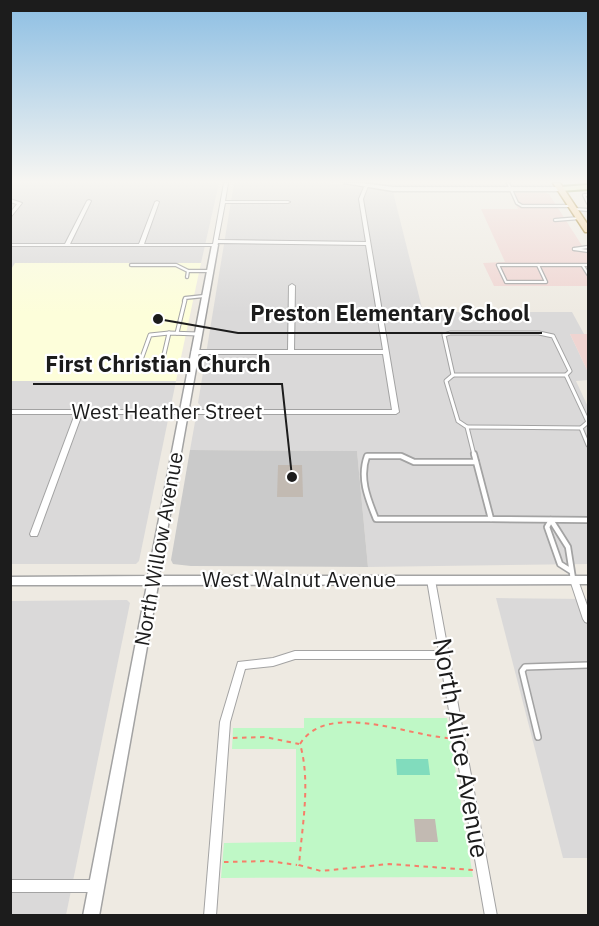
<svg xmlns="http://www.w3.org/2000/svg" width="599" height="926" font-family="'IBM Plex Sans',sans-serif">
  <style>
    .residential { fill: #dad9d9 }
    .commercial { fill: #efd4d1 }
    .education { fill: #fdfeda }
    .religious { fill: #cacaca }
    .park { fill: #bff8c6 }
    .pitch { fill: #81dcbd }
    .building { fill: #c2bab2 }
    .lines { fill: none; stroke-linecap: round; stroke-linejoin: round }
    .service-far3-casing { stroke: #a3a3a3; stroke-width: 4.5 }
    .service-far2-casing { stroke: #a3a3a3; stroke-width: 5 }
    .service-far1-casing { stroke: #a3a3a3; stroke-width: 8 }
    .service-casing { stroke: #a3a3a3; stroke-width: 8 }
    .minor-casing { stroke: #a3a3a3; stroke-width: 2 }
    .tertiary-casing { stroke: #a3a3a3; stroke-width: 3 }
    .secondary-casing { stroke: #607106; stroke-width: 4 }
    .primary-casing { stroke: #926902; stroke-width: 3 }
    .path { stroke: #f77e69; stroke-width: 2; stroke-dasharray: 4.5 4.5; stroke-linecap: butt }
    .service-far3 { stroke: #fff; stroke-width: 2 }
    .service-far2 { stroke: #fff; stroke-width: 3 }
    .service-far1 { stroke: #fff; stroke-width: 4.5 }
    .service { stroke: #fff; stroke-width: 5 }
    .minor { fill: #fff; fill-rule: evenodd }
    .tertiary { fill: #fff; fill-rule: evenodd }
    .secondary { fill: #f2f8b6; fill-rule: evenodd }
    .primary { fill: #fad59b; fill-rule: evenodd }
    .labels { text-anchor: middle; stroke-width: 4.5; stroke-linejoin: round; paint-order: stroke }
    .street-label { font-size: 21px; fill: #1c1c1c; stroke: #fff }
    .near-street-label { font-size: 26px; fill: #1c1c1c; stroke: #fff }
    .leader { fill: none; stroke: #1c1c1c; stroke-width: 2 }
    .callout-dot { fill: #1c1c1c; stroke: #fff; stroke-width: 2 }
    .callout-label { font-size: 22px; text-anchor: middle; font-weight: bold; fill: #1c1c1c; stroke: #fff; stroke-width: 4.5; stroke-linejoin: round; paint-order: stroke }
  </style>
  <rect width="100%" height="100%" fill="#eeeae2"/>
  <g class="residential">
    <polygon points="11,183 219,183 201,263 16,263 11,271"/>
    <polygon points="234,183 328,183 393,192 423,312 572,312 584,334 570,334 588,372 588,380 576,381 588,407 588,564 368,567 357,451 190,450 195,422 198,419 200,405 198,403"/>
    <polygon points="10,381 176,381 139,561 136,564 11,564"/>
    <polygon points="496,598 588,599 588,858 563,858"/>
    <polygon points="127,600 130,603 66,915 11,915 10,601"/>
  </g>
  <g class="commercial">
    <polygon points="544,192 549,194 588,255 588,286 494,286 483,263 505,262 481,209 518,209 511,193"/>
    <polygon points="570,334 588,334 588,372"/>
  </g>
  <polygon class="education" points="15,263 201,263 176,381 11,381 10,271"/>
  <polygon class="religious" points="190,450 357,451 368,567 191,566 173,564 171,560"/>
  <polygon class="park" points="304,718 447,718 473,877 221,878 224,843 296,842 296,749 232,749 233,728 304,728"/>
  <polygon class="pitch" points="396,759 428,759 430,775 397,775"/>
  <g class="building">
    <polygon points="278,465 302,465 303,497 277,497"/>
    <polygon points="414,819 435,819 438,842 416,842"/>
  </g>
  <g class="lines">
    <g class="service-far3-casing">
      <g id="service-far3">
        <polyline points="508,183 517,203 522,206 572,206"/>
        <polyline points="588,195 584,195 588,203"/>
        <polyline points="575,209 588,210"/>
        <polyline points="555,220 580,218"/>
        <polyline points="574,249 588,247"/>
        <polyline points="574,249 588,251"/>
        <polyline points="131,265 176,265 188,271 210,271"/>
        <polygon points="498,265 538,265 546,282 506,282"/>
        <polyline points="538,265 588,265"/>
        <polyline points="583,266 588,274"/>
        <polyline points="187,277 188,271"/>
        <polyline points="184,301 185,298 204,296"/>
      </g>
    </g>
    <g class="service-far2-casing">
      <g id="service-far2">
        <polyline points="177,333 185,300"/>
        <polygon points="450,333 539,333 553,336 570,371 566,375 453,375 444,335"/>
        <polyline points="162,363 141,360 150,335 169,333"/>
        <polyline points="192,363 162,363 169,333 198,334"/>
        <polyline points="453,375 446,381 458,421 467,427 474,455"/>
        <polyline points="566,375 588,422 581,428 588,445"/>
        <polyline points="468,427 581,428"/>
      </g>
    </g>
    <g class="service-far1-casing">
      <g id="service-far1">
        <polyline points="474,454 491,519 588,520"/>
        <path d="M476,462H414L401,456H367C359,478 368,499 376,519H491"/>
        <polyline points="571,571 560,564 547,527 551,520 568,547 573,579"/>
      </g>
    </g>
    <g class="service-casing">
      <polyline id="service" points="538,737 522,671 525,667 588,665"/>
    </g>
    <g class="minor-casing">
      <g id="minor">
        <polygon points="224,183 228,183 225,201 288,201 290,202 288,203 225,203 218,240 366,242 359,199 364,187 368,186 363,199 399,412 396,414 82,414 38,534 37,536 31,536 30,534 75,414 10,414 10,410 392,410 383,354 194,354 191,352 194,350 288,350 289,286 292,284 295,286 294,350 383,350 366,245 218,243 217,246 10,246 10,244 65,244 87,201 89,200 91,201 70,244 139,244 155,202 157,201 159,202 144,244 213,244"/>
        <polygon points="10,199 22,203 10,218 10,213 17,204 10,202"/>
        <polygon points="431,576 434,577 435,580 497,916 485,916 440,659 295,659 273,666 245,669 230,722 216,916 204,916 220,722 238,662 273,658 295,651 439,651 427,580 428,577"/>
        <polygon points="574,576 577,577 578,580 588,608 588,623 585,622 583,619 570,580 571,577"/>
        <polygon points="10,880 96,880 100,882 102,886 100,890 96,892 10,892"/>
      </g>
    </g>
    <g class="tertiary-casing">
      <g id="tertiary">
        <polygon points="344,183 361,183 393,187 560,187 563,189 560,191 393,191"/>
        <polygon points="215,243 218,245 159,576 588,576 588,584 158,585 99,916 83,916 147,585 10,585 10,577 148,576 212,245"/>
      </g>
    </g>
    <g class="secondary-casing">
      <polygon id="secondary" points="588,185 588,189 560,191 557,189 560,187"/>
    </g>
    <g class="primary-casing">
      <polygon id="primary" points="553,183 560,183 588,225 588,232 585,232"/>
    </g>
    <g class="path">
      <polyline points="233,738 265,737 299,744"/>
      <path d="M449,738C409,736 327,700 300,744C311,782 302,826 299,865L321,871L389,864L473,870"/>
      <polyline points="224,862 268,861 297,865"/>
    </g>
    <use href="#service-far3" class="service-far3"/>
    <use href="#service-far2" class="service-far2"/>
    <use href="#service-far1" class="service-far1"/>
    <use href="#service" class="service"/>
    <use href="#minor" class="minor"/>
    <use href="#tertiary" class="tertiary"/>
    <use href="#secondary" class="secondary"/>
    <use href="#primary" class="primary"/>
  </g>
  <linearGradient id="sky" x2="0" y2="1"><stop stop-color="#8cbee3"/><stop offset="0.58" stop-color="#f7f6f2"/><stop offset="1" stop-color="#f7f6f2" stop-opacity="0"/></linearGradient>
  <rect width="599" height="313" fill="url(#sky)"/>
  <g class="labels">
    <g class="street-label">
      <text x="167" y="419">West Heather Street</text>
      <text transform="translate(159 549) rotate(-80)" y="7">North Willow Avenue</text>
      <text x="299" y="587">West Walnut Avenue</text>
    </g>
    <g class="near-street-label">
      <text transform="translate(461 748) rotate(80)" y="9">North Alice Avenue</text>
    </g>
  </g>
  <path class="leader" d="M158 319L238 333H542M292 477L282 384H33"/>
  <g class="callout-dot">
    <circle cx="158" cy="319" r="6"/>
    <circle cx="292" cy="477" r="6"/>
  </g>
  <g class="callout-label">
    <text x="390" y="321">Preston Elementary School</text>
    <text x="158" y="372">First Christian Church</text>
  </g>
  <rect width="599" height="926" fill="none" stroke="#1c1c1c" stroke-width="24"/>
</svg>
